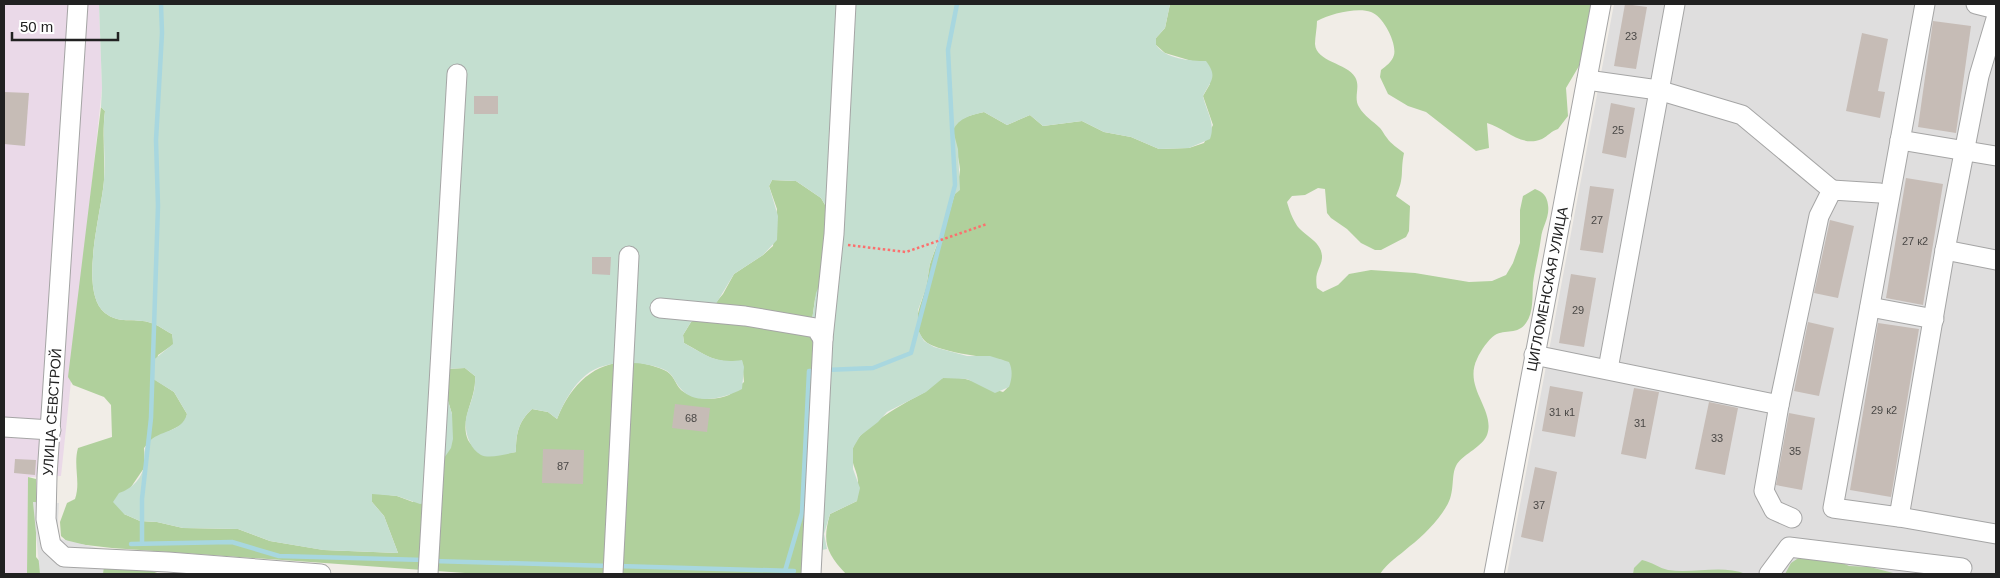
<svg xmlns="http://www.w3.org/2000/svg" width="2000" height="578" font-family="Helvetica,sans-serif">
  <style>
    .residential { fill: #dfdede }
    .industrial { fill: #ead9e8 }
    .forest { fill: #b0d09c }
    .wetland { fill: #c4dfd0 }
    .parking { fill: #e1e1e1 }
    .lines { fill: none; stroke-linecap: round; stroke-linejoin: round }
    .stream { stroke: #a8d7df; stroke-width: 4.5 }
    .building { fill: #c6bcb6 }
    .minor-casing { stroke: #a5a5a5; stroke-width: 21 }
    .path { stroke: #fb706e; stroke-width: 2.5; stroke-dasharray: 2.5 2.5; stroke-linecap: butt }
    .minor { stroke: #fff; stroke-width: 19 }
    .labels { text-anchor: middle; stroke-width: 5; stroke-linejoin: round; paint-order: stroke }
    .number-label { font-size: 11px; fill: #4a4846 }
    .street-label { font-size: 14px; fill: #212121; stroke: #fff }
  </style>
  <rect width="100%" height="100%" fill="#f1ede7"/>
  <polygon class="residential" points="1614,4 1996,4 1996,574 1507,574"/>
  <polygon class="industrial" points="4,4 99,4 102,88 61,476 28,477 27,574 4,574"/>
  <g class="forest">
    <path d="M1170,4H1593L1579,66L1566,88L1568,116L1558,129C1551,131 1548,136 1542,139C1521,148 1505,128 1487,123L1489,148L1476,151L1426,112L1408,106L1388,94L1380,77L1381,70C1386,66 1392,62 1394,55C1397,43 1383,16 1371,12C1357,7 1330,14 1317,21C1317,28 1315,37 1315,44C1316,62 1347,63 1355,77C1361,87 1353,97 1359,107C1364,116 1373,121 1380,128C1383,131 1384,135 1387,138C1391,144 1398,148 1404,153C1400,172 1405,177 1396,196L1410,206L1409,231L1406,237L1381,250H1375L1361,243L1347,229L1331,218L1327,213L1325,189L1318,188L1305,195L1292,196L1287,202C1289,209 1292,218 1296,224C1302,235 1323,241 1322,258C1321,269 1314,271 1317,288L1323,292L1338,285L1349,274L1371,270L1415,273L1469,282L1492,281L1506,275L1513,263L1520,243V210L1523,196L1535,189C1543,192 1547,196 1548,205C1550,217 1542,227 1541,238C1539,253 1535,268 1533,283C1532,296 1534,312 1526,323C1518,335 1505,329 1495,335C1488,340 1481,350 1477,359C1463,388 1496,410 1487,435C1482,447 1465,453 1457,464C1450,475 1456,492 1446,507C1438,521 1422,537 1410,546C1399,556 1388,562 1380,574H846C826,553 822,542 830,514L857,501C857,494 858,488 858,481C857,469 849,461 853,448C860,426 905,403 925,392C931,388 936,380 943,378C962,374 985,386 1003,392C1016,382 1008,372 1003,360C986,357 934,352 924,340C910,324 921,306 925,290C928,281 928,272 930,264C936,245 947,224 951,207C954,196 959,182 960,170C960,161 952,134 953,130C956,118 974,114 984,112L1007,125L1030,115L1043,126L1082,121L1104,132L1131,137L1159,149L1189,148L1204,143L1213,125L1203,96L1210,84L1192,61L1165,53L1156,45V38L1165,28Z"/>
    <path d="M101,107L105,111C102,134 105,157 104,180C102,211 78,291 105,313C119,324 133,318 148,322C157,324 164,330 172,334L174,344L158,355L154,379L174,392L187,414L185,423L150,441L144,448V468L129,490L124,514L140,521L157,522L183,528L238,529L270,541L324,550L398,553L384,516L372,502V493L397,496L413,502L452,414L445,391V369L465,368L475,376C477,398 459,419 468,440C471,446 481,452 487,456L516,452C516,434 518,422 532,409L548,412L557,419C576,371 614,349 664,370C674,374 675,384 681,390C693,400 716,401 729,395C734,392 739,386 744,382L742,361C715,364 706,355 684,343L683,335L691,322L708,312L723,294L734,274L763,255L773,246L777,209L769,186L772,180L796,181L821,198L828,210L821,281L815,299L811,327L814,353L802,574H479L112,548L69,543L61,536L60,522L67,503L75,499C81,482 73,466 78,448L112,437L111,405L104,397L73,385L68,377Z"/>
    <polygon points="28,477 36,479 36,557 41,563 149,570 160,574 27,574"/>
    <polygon points="1800,557 1836,560 1849,566 1870,567 1897,574 1785,574 1791,563"/>
    <path d="M1642,560C1652,562 1659,568 1668,570C1694,574 1721,564 1746,574H1633L1634,568Z"/>
  </g>
  <path class="wetland" d="M99,4H1170L1165,28L1156,38V45C1166,59 1190,61 1206,61C1218,77 1211,80 1203,96C1206,111 1216,123 1210,139L1189,148L1159,149L1131,137L1104,132L1082,121L1043,126L1030,115L1007,125L984,112C971,115 959,118 953,130L958,149L960,190L954,195L930,264L926,288L918,310V330L924,341L934,347L967,356H990L1009,362C1013,370 1012,379 1009,387L995,393L967,379L943,378L926,392L887,412L878,422L860,436L853,448V469L860,488L857,501L830,514L824,534L827,549L812,552L814,353L812,320L816,293L821,281L828,210L821,198L796,181L772,180L769,186L778,216L777,240L763,255L734,274L714,307L691,322L683,335L684,343C706,355 715,364 742,360L744,367L742,389C725,398 695,406 681,389C675,383 674,376 667,371C645,360 605,359 586,375C573,385 563,404 557,419L548,412L532,409C518,422 516,434 516,452C507,454 489,459 481,455C468,448 463,427 467,414C471,401 476,391 475,376L465,368L445,369V391L452,414L453,439L451,448L440,464L426,503L420,504L397,496L372,494V502L384,516L398,553L323,550L270,541L238,529L183,528L157,522L140,521L124,514L113,502L119,493C130,490 142,479 144,466C145,457 142,450 148,443C159,429 181,434 187,414L174,392L153,379L151,362L173,344L172,334C164,330 157,324 148,322C133,318 119,324 105,313C78,291 102,211 104,180C106,157 102,134 105,111L101,107L102,88Z"/>
  <polygon class="parking" points="33,502 59,503 57,538 106,550 103,574 40,574"/>
  <g class="lines">
    <g class="stream">
      <polyline points="826,370 873,368 911,353 955,185 948,50 957,4"/>
      <polyline points="142,543 142,499 151,418 158,206 156,140 162,33 161,4"/>
      <polyline points="131,544 232,542 279,556 425,560"/>
      <polyline points="433,561 610,566"/>
      <polyline points="618,566 794,571"/>
      <polyline points="785,571 802,513 809,371 816,371"/>
    </g>
  </g>
  <g class="building">
    <polygon points="1625,4 1647,7 1636,69 1614,66"/>
    <polygon points="1933,21 1971,26 1956,133 1918,127"/>
    <polygon points="1862,33 1888,39 1878,91 1885,92 1880,118 1846,111"/>
    <polygon points="4,92 29,93 25,146 4,144"/>
    <rect x="474" y="96" width="24" height="18"/>
    <polygon points="1611,103 1635,108 1626,158 1602,153"/>
    <polygon points="1906,178 1943,184 1923,305 1886,298"/>
    <polygon points="1590,186 1614,189 1603,253 1580,250"/>
    <polygon points="1830,220 1854,226 1838,298 1814,293"/>
    <polygon points="592,257 611,257 610,275 592,274"/>
    <polygon points="1571,274 1596,278 1584,347 1559,343"/>
    <polygon points="1808,322 1834,328 1819,396 1794,391"/>
    <polygon points="1878,323 1919,329 1891,497 1850,490"/>
    <polygon points="1550,386 1583,392 1575,437 1542,431"/>
    <polygon points="1634,388 1659,392 1646,459 1621,454"/>
    <polygon points="1709,402 1738,408 1725,475 1695,469"/>
    <polygon points="675,404 710,408 707,432 672,428"/>
    <polygon points="1789,413 1815,418 1802,490 1776,485"/>
    <polygon points="543,449 584,450 583,484 542,483"/>
    <polygon points="15,459 36,460 35,475 14,473"/>
    <polygon points="1535,467 1557,472 1543,542 1521,537"/>
  </g>
  <g class="lines">
    <g class="minor-casing">
      <g id="minor">
        <polyline points="78,4 47,476 46,519 51,545 64,557 168,562 321,574"/>
        <polyline points="1925,4 1833,508 1899,517 1945,250 1979,76 1996,19"/>
        <polyline points="1976,4 1996,9"/>
        <polyline points="1587,80 1658,90 1742,115 1832,190"/>
        <polyline points="1900,140 1996,156"/>
        <polyline points="1945,250 1996,260"/>
        <polyline points="1870,307 1934,319"/>
        <polyline points="660,308 745,316 816,328 823,339"/>
        <polyline points="1534,355 1779,405"/>
        <polyline points="1608,369 1675,4"/>
        <polyline points="4,427 51,430"/>
        <polyline points="1899,517 1996,534"/>
        <polyline points="1792,518 1774,510 1764,491 1779,405 1819,216 1832,190 1880,193"/>
        <polyline points="428,574 457,74"/>
        <polyline points="613,574 629,256"/>
        <polyline points="811,574 823,339 834,234 846,4"/>
        <polyline points="1494,574 1601,4"/>
        <polyline points="1769,574 1789,547 1962,568"/>
      </g>
    </g>
    <polyline class="path" points="848,245 906,252 987,224"/>
    <use href="#minor" class="minor"/>
  </g>
  <g class="labels">
    <g class="number-label">
      <text x="1631" y="40">23</text>
      <text x="1618" y="134">25</text>
      <text x="1597" y="224">27</text>
      <text x="1915" y="245">27 к2</text>
      <text x="1578" y="314">29</text>
      <text x="1884" y="414">29 к2</text>
      <text x="1562" y="416">31 к1</text>
      <text x="691" y="422">68</text>
      <text x="1640" y="427">31</text>
      <text x="1717" y="442">33</text>
      <text x="1795" y="455">35</text>
      <text x="563" y="470">87</text>
      <text x="1539" y="509">37</text>
    </g>
    <g class="street-label">
      <text transform="translate(1547 289) rotate(-79)" y="5">ЦИГЛОМЕНСКАЯ УЛИЦА</text>
      <text transform="translate(52 412) rotate(-86)" y="5">УЛИЦА СЕВСТРОЙ</text>
    </g>
  </g>
  <rect width="2000" height="578" fill="none" stroke="#212121" stroke-width="10"/>
  <path d="M12 32v8h106v-8" fill="none" stroke="#212121" stroke-width="2.5"/>
  <text x="20" y="32" font-size="15" fill="#212121" stroke="#ffffff" stroke-width="4" paint-order="stroke">50 m</text>
</svg>
